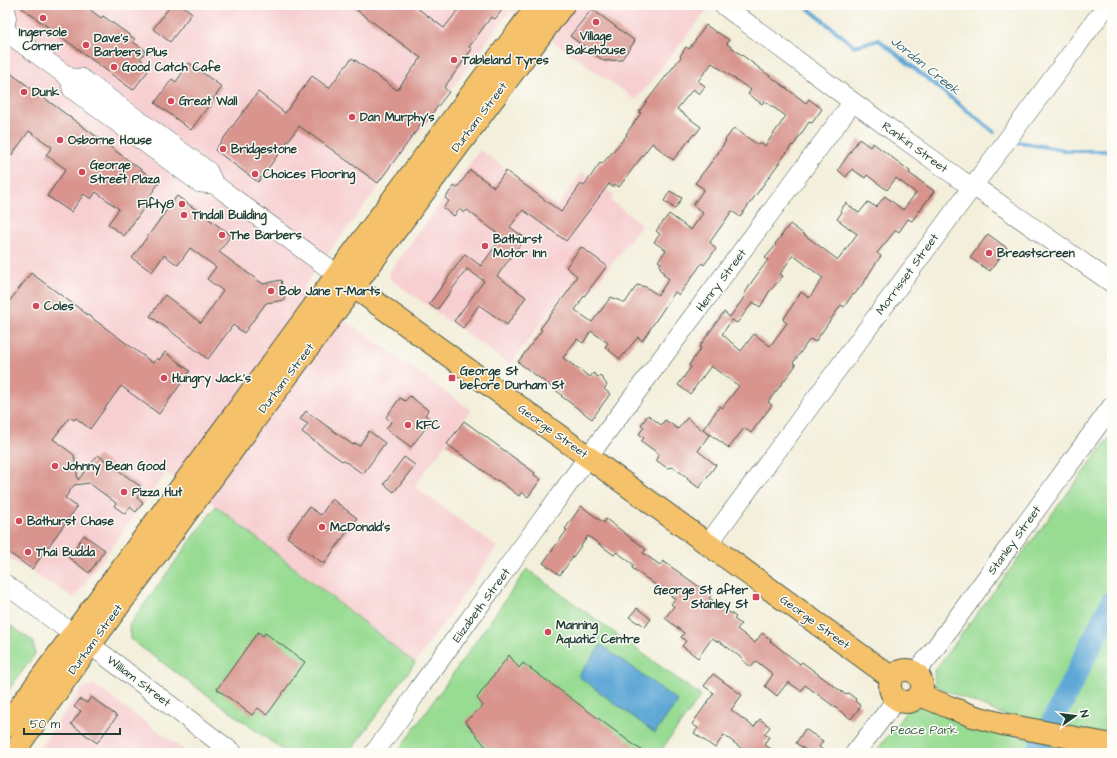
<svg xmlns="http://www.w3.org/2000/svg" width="1117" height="758" font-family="'Architects Daughter',sans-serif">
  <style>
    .built { fill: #f7cfd1 }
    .green { fill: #98db93; stroke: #5c8c64 }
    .water { fill: #5fa8d6; stroke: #3f7285 }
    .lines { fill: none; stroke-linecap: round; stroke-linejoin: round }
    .stream { stroke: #5fa8d6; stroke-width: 4 }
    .river { stroke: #5fa8d6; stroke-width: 23 }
    .building { fill: #d8948d; fill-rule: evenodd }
    .minor-casing { stroke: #3f584d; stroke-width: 20 }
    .major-casing { stroke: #3f584d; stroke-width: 24 }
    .highway-casing { stroke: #3f584d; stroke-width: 24 }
    .minor { stroke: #fff; stroke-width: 19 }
    .major { stroke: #f5c16b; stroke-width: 22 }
    .highway { stroke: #f5c16b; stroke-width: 22 }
    .poi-dot { fill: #d1495b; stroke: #fdfcf7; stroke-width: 1.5 }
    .labels { text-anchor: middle; stroke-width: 3; stroke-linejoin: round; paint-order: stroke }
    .poi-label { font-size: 12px; font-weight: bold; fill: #1f3d34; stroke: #fdfcf7; text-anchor: start }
    .street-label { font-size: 12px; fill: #1f3d34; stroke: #fdfcf7 }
    .park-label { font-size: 12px; fill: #3d644c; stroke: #fdfcf7 }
    .water-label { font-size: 13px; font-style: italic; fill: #35626d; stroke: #fdfcf7 }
  </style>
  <rect width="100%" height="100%" fill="#fdfcf7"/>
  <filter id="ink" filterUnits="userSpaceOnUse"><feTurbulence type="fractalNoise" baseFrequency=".025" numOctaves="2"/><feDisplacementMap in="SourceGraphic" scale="8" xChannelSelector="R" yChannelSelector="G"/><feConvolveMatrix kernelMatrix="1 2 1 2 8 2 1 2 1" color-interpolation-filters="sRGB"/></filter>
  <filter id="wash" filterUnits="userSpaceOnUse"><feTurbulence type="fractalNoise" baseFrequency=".012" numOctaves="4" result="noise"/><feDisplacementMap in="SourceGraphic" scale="16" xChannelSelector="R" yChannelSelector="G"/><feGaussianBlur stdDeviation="0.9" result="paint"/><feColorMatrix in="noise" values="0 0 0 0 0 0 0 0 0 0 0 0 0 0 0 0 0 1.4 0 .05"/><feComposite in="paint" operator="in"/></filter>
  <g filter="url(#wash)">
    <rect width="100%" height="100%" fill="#f3efdb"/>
    <g class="built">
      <polygon points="5,5 711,5 636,100 510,11 302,289 471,410 414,486 497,547 415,663 216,506 166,473 74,598 5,556"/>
      <polygon points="480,150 557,206 583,172 614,195 611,201 642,224 585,299 568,287 510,365 389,278 390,271"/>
      <polygon points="94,685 188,753 36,753 83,687"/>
    </g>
    <g class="green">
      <polygon points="1112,434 1112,739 1004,715 935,686 934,671"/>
      <polygon points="216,506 415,663 349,753 287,753 130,639 129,625"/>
      <polygon points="527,569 701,696 659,753 397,753"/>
      <polygon points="5,622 33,641 35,654 5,695"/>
      <polygon points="912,704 915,708 924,706 1043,743 1086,753 875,753"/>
    </g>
    <polygon class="water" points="601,645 678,701 655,733 578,676"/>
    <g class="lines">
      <g class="stream">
        <polyline points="804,5 854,46 879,40 994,132"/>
        <polyline points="1018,142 1069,151 1112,151"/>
      </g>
      <polyline class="river" points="1037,753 1112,602"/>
    </g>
    <g id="blocks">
      <g class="building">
        <polygon points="18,5 84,5 101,18 103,16 135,39 133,42 146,51 140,59 143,61 139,65 148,71 133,90"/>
        <polygon points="171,5 182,5 192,13 170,42 153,29"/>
        <polygon points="350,5 413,5 444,28 462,5 506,5 495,19 491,17 469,47 472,49 444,88 449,92 424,124 422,123 378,183 299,126 258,182 215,150 258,92 285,113 312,76 329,88 352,58 397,90 421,58"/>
        <polygon points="592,9 635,41 621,60 604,61 570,36"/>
        <polygon points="706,25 717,33 717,32 729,40 727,44 778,82 806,103 809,99 822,109 812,123 809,122 793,146 792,145 740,217 732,211 710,242 716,249 704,265 702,263 679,295 675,292 642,341 638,337 620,359 605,347 608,343 591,331 583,343 577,339 563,358 590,377 593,373 598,377 600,375 607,385 604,389 610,394 592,419 561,396 562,395 518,362 542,330 540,329 572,286 571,285 577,276 566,267 581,247 607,266 579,303 580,303 575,310 592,322 611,297 625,303 637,285 646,287 658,295 669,279 663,274 664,272 660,269 661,267 659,266 661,263 658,261 666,250 654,242 660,234 656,231 669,214 691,230 703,213 693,205 704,189 695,183 719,152 718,152 726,141 725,140 734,128 758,145 760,143 765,146 786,116 764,101 762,104 748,94 751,90 712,63 698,81 705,86 699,94 693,89 677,109 701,127 695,135 694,134 673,160 652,143 619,187 615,184 613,187 609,184 566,241 523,210 510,227 525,238 497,276 526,297 507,325 479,305 463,328 454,321 484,281 467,269 437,310 429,304 465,254 481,266 502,237 467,210 464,213 459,209 454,216 443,208 449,201 445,198 454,186 457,188 470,170 494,187 506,171 561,212 581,184 584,186 600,163 602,164 627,135 626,134 641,113 639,112 646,102 681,57 680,56 686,47 689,49"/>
        <polygon points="189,63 222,87 191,130 155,103 172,79 176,82"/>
        <polygon points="5,69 159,183 146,201 148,202 124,236 108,224 119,209 96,192 91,199 84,194 71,212 47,196 66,169 46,155 52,147 29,131 12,155 5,150"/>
        <path d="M859,139L870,147L873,143L910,171L909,173L934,191L912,221L908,219L899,232L896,230L877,253L881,256L872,269L865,281L854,295L853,294L844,307L841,305L815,342L810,339L793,363L796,365L768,402L772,405L751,433L744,428L729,448L703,429L720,406L722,408L739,386L711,366L690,394L678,385L691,367L689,365L701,348L699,347L724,312L730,317L745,296L744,295L753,280L768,260L765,258L776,245L775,244L790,224L838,260L857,234L837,219L842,212L840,211L846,203L859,213L868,202L876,207L885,196L903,210L916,193L896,178L887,190L867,175L865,178L852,169L846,177L838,170ZM793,255L823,278L809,298L801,292L783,320L787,323L770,346L754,334L741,351L722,334L732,320L737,323L753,302L760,307L769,292L783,276L780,274Z"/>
        <polygon points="670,191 682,198 675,209 664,201"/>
        <polygon points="177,196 231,235 219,252 263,284 281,280 285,300 266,303 244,333 233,325 208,359 150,316 165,295 201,323 223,291 207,279 216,267 190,248 178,265 164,255 152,272 132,258"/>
        <polygon points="988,234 1007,248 990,271 970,258"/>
        <polygon points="31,273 153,363 157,358 159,360 165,352 190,371 159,414 121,386 90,429 76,418 74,420 70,417 53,439 74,455 78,480 98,455 141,487 138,490 141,492 137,498 143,503 136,512 130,507 125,514 114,506 116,503 89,483 74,485 65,498 77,507 32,569 5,550 5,307"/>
        <polygon points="410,396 428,410 425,415 432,420 411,447 386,429 391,422 386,417 400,398 405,401"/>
        <polygon points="306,411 353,445 355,443 359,446 369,431 385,443 363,474 343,460 342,461 302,432 308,424 300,419"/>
        <polygon points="648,415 661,425 665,420 678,429 687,418 709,435 698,451 716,465 699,488 687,479 688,478 673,467 667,468 656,460 659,454 641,441 644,438 639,434 644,427 641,425"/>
        <polygon points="464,421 535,473 534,475 541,479 528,497 522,492 519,496 498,480 497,481 447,444"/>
        <polygon points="404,457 415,465 394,492 384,484"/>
        <polygon points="332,499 357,518 324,564 287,537 309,507 321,515"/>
        <polygon points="581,506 604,523 606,519 646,549 643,553 660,565 663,561 711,595 709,598 736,617 734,619 741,624 737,629 755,643 762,633 771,640 770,641 800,664 802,662 846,695 848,693 856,699 855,701 861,706 851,719 805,685 801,691 788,682 777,696 765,686 773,674 756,661 751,667 742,660 743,659 719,641 718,642 712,638 698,658 682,646 686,641 681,637 684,633 665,618 674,606 671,604 675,599 632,568 634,565 617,552 614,555 588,536 560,575 543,563 567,530 565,529"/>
        <polygon points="84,535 105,550 89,573 68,557"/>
        <polygon points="637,608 651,619 645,627 639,622 638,623 629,617"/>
        <polygon points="258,632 263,636 265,633 305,662 267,715 258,708 252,715 217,689"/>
        <polygon points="509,655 519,668 523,663 645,753 491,753 465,721 483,706 477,698"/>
        <polygon points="713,674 742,695 731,710 754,727 760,719 770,727 764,734 769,737 764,744 776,753 737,753 741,748 724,735 715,748 694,733 698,728 692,724 714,693 704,686"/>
        <polygon points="91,697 117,716 97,743 71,724 81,711 74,707 80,699 87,703"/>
        <polygon points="805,729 823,741 819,747 827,753 810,753 796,743"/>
      </g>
    </g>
  </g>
  <g filter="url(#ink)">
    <use href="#blocks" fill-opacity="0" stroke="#3f584d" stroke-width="1"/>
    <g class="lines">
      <g class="minor-casing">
        <g id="minor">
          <polyline points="723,5 853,102 961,180 984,193 1112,283"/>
          <polyline points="5,6 7,16 5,26"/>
          <polyline points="5,31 70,78 81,78 208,171 214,184 338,275"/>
          <polyline points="70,78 72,89 200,183 214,184"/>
          <polyline points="708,544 1107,5"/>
          <polyline points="5,584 73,634 104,655 233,753"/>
          <polyline points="915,673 930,655 1112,406"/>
          <polyline points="374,753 402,715 420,687 588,457 853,102"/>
          <polyline points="855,753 897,699"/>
        </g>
      </g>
      <g class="major-casing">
        <g id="major">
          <polyline points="338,275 892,678"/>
          <circle cx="906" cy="686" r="16"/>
          <polyline points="920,695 949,707 973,716 1002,724 1112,745"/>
        </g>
      </g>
      <g class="highway-casing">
        <g id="highway">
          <polyline points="5,727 389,204 538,5"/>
          <polyline points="13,753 90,645 256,418 563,5"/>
        </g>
      </g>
      <use href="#minor" class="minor"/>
      <use href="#major" class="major"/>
      <use href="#highway" class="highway"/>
    </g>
  </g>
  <g class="poi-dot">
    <circle cx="43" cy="18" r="4"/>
    <circle cx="596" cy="22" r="4"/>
    <circle cx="86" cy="45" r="4"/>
    <circle cx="454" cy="60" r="4"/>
    <circle cx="114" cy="67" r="4"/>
    <circle cx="24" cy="92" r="4"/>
    <circle cx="171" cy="101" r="4"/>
    <circle cx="352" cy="117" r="4"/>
    <circle cx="60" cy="140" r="4"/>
    <circle cx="223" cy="149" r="4"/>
    <circle cx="82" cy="172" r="4"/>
    <circle cx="255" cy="174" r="4"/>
    <circle cx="182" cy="204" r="4"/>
    <circle cx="184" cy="215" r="4"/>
    <circle cx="222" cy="235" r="4"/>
    <circle cx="485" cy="246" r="4"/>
    <circle cx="989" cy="253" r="4"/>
    <circle cx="271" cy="291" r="4"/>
    <circle cx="36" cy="306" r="4"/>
    <circle cx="164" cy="378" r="4"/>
    <rect x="448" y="374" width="8" height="8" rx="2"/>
    <circle cx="408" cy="425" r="4"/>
    <circle cx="55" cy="466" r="4"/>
    <circle cx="124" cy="492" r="4"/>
    <circle cx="19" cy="521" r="4"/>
    <circle cx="322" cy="527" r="4"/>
    <circle cx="28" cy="552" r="4"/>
    <rect x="752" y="593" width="8" height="8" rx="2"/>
    <circle cx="548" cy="632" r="4"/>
  </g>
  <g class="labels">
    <g class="poi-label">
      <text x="43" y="36" text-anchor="middle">Ingersole<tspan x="43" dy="14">Corner</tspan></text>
      <text x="596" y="40" text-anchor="middle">Village<tspan x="596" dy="14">Bakehouse</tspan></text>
      <text x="94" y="42">Dave's<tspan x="94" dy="14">Barbers Plus</tspan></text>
      <text x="462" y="64">Tableland Tyres</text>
      <text x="122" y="71">Good Catch Cafe</text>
      <text x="32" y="96">Dunk</text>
      <text x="179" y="105">Great Wall</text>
      <text x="360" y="121">Dan Murphy's</text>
      <text x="68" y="144">Osborne House</text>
      <text x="231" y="153">Bridgestone</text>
      <text x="90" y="169">George<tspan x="90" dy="14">Street Plaza</tspan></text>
      <text x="263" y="178">Choices Flooring</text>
      <text x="174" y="208" text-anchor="end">Fifty8</text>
      <text x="192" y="219">Tindall Building</text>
      <text x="230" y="239">The Barbers</text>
      <text x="493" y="243">Bathurst<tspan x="493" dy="14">Motor Inn</tspan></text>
      <text x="997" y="257">Breastscreen</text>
      <text x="279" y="295">Bob Jane T-Marts</text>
      <text x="44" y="310">Coles</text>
      <text x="460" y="375">George St<tspan x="460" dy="14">before Durham St</tspan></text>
      <text x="172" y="382">Hungry Jack's</text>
      <text x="416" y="429">KFC</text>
      <text x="63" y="470">Johnny Bean Good</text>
      <text x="132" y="496">Pizza Hut</text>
      <text x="27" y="525">Bathurst Chase</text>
      <text x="330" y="531">McDonald's</text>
      <text x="36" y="556">Thai Budda</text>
      <text x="748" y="594" text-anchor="end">George St after<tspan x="748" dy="14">Stanley St</tspan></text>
      <text x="556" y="629">Manning<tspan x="556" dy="14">Aquatic Centre</tspan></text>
    </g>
    <g class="street-label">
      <text transform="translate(479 117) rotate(-53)" y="4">Durham Street</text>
      <text transform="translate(915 147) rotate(36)" y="4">Rankin Street</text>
      <text transform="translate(907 274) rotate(-54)" y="4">Morrisset Street</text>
      <text transform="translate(721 280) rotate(-53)" y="4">Henry Street</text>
      <text transform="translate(286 378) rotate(-53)" y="4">Durham Street</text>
      <text transform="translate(553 431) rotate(36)" y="4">George Street</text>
      <text transform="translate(1014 540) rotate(-54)" y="4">Stanley Street</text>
      <text transform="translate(481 605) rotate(-54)" y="4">Elizabeth Street</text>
      <text transform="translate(815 622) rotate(36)" y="4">George Street</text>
      <text transform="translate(95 639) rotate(-54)" y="4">Durham Street</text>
      <text transform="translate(139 681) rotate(37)" y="4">William Street</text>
    </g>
    <g class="park-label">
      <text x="924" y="734">Peace Park</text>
    </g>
    <g class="water-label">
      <text transform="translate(926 65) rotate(39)" y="5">Jordan Creek</text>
    </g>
  </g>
  <rect width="1117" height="758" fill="none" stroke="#fdfcf7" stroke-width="20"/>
  <g transform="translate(1075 716) rotate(76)" stroke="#fdfcf7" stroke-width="3" paint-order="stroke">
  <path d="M0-3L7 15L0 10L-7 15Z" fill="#1f3d34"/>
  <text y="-6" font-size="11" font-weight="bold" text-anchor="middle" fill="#1f3d34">N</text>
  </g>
  <path d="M24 728v6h96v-6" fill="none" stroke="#1f3d34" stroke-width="2"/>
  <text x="30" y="728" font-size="12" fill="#1f3d34" stroke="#fdfcf7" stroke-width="3" paint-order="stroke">50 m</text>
</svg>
